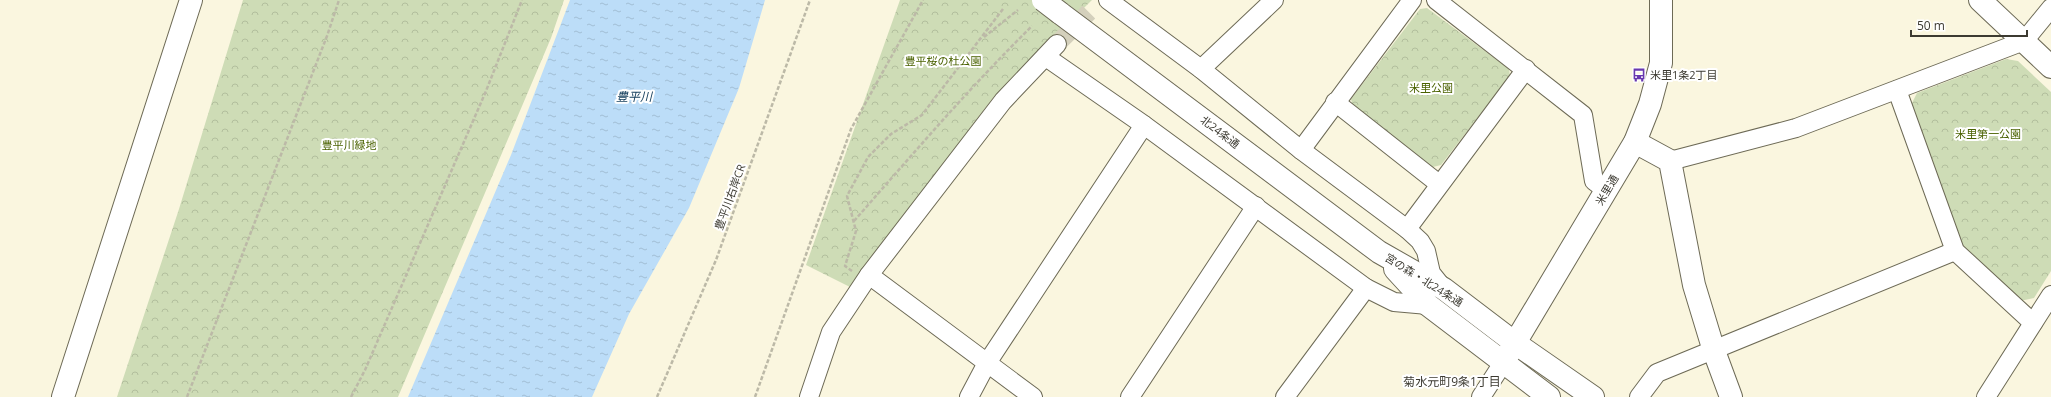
<svg xmlns="http://www.w3.org/2000/svg" width="2051" height="397" font-family="'Open Sans','Noto Sans JP',sans-serif">
  <style>
    .forest { fill: url(#forest-crowns) }
    .water { fill: url(#water-ripples) }
    .lines { fill: none; stroke-linecap: round; stroke-linejoin: round }
    .minor-tunnel { stroke: #d4d0bc; stroke-width: 18; stroke-dasharray: 18 9; stroke-linecap: butt }
    .minor-casing { stroke: #6d6a56; stroke-width: 20 }
    .tertiary-casing { stroke: #6d6a56; stroke-width: 24 }
    .path { stroke: #bcb9a7; stroke-width: 2.5; stroke-dasharray: 4 2; stroke-linecap: butt }
    .minor { stroke: #fff; stroke-width: 18 }
    .tertiary { stroke: #fff; stroke-width: 22 }
    .tertiary-bridge-casing { stroke: #6d6a56; stroke-width: 24; stroke-linecap: butt }
    .tertiary-bridge { stroke: #fff; stroke-width: 22 }
    .labels { text-anchor: middle; stroke-width: 4; stroke-linejoin: round; paint-order: stroke }
    .park-label { font-size: 11px; fill: #4a6200; stroke: #fff }
    .poi-label { font-size: 11px; fill: #3c3a31; stroke: #fff; text-anchor: start }
    .street-label { font-size: 11px; fill: #3c3a31; stroke: #fff }
    .water-label { font-size: 12px; font-style: italic; fill: #17405e; stroke: #fff }
    .neighbourhood-label { font-size: 12px; fill: #3c3a31; stroke: #fff }
  </style>
  <defs>
    <pattern id="forest-crowns" width="20" height="18" patternUnits="userSpaceOnUse"><rect width="20" height="18" fill="#cedcb6"/><path d="M2 6a3 3 0 1 1 6 0M12 15a3 3 0 1 1 6 0" fill="none" stroke="#b2be9d"/></pattern>
    <pattern id="water-ripples" width="26" height="14" patternUnits="userSpaceOnUse"><rect width="26" height="14" fill="#bcddf8"/><path d="M2 4q2-2 4 0t4 0M15 11q2-2 4 0t4 0" fill="none" stroke="#a2bed5"/></pattern>
  </defs>
  <rect width="100%" height="100%" fill="#faf6df"/>
  <g class="forest">
    <polygon points="243,0 564,0 551,38 398,397 117,397 179,209"/>
    <polygon points="900,0 1092,0 993,98 850,287 806,265"/>
    <polygon points="1427,8 1509,69 1510,76 1441,165 1433,167 1353,107 1351,99 1420,9"/>
    <polygon points="2006,59 2018,61 2051,92 2051,271 2034,298 2020,301 1961,245 1911,105 1917,93"/>
  </g>
  <polygon class="water" points="570,0 765,0 739,88 689,208 629,314 592,397 408,397 511,155"/>
  <g class="lines">
    <polyline class="minor-tunnel" points="1057,44 1095,6"/>
    <g class="minor-casing">
      <g id="minor">
        <polyline points="1108,0 1201,69 1301,150 1407,229 1420,241 1426,251 1431,273 1443,288"/>
        <polyline points="1436,0 1583,115 1594,181 1606,190"/>
        <polyline points="1046,57 1144,125 1366,288 1394,302 1428,305"/>
        <polyline points="1201,69 1274,0"/>
        <polyline points="1897,90 1955,251 2033,323"/>
        <polyline points="1335,102 1439,184"/>
        <polyline points="1301,150 1412,0"/>
        <polyline points="1670,161 1796,128 2024,41 2051,8"/>
        <polyline points="1407,229 1526,69"/>
        <polyline points="869,275 1033,397"/>
        <polyline points="809,397 831,332 869,275 1003,101 1057,44"/>
        <polyline points="969,397 987,363 1144,125"/>
        <polyline points="1130,397 1256,206"/>
        <polyline points="1285,397 1366,288"/>
        <polyline points="1481,397 1503,363"/>
        <polyline points="1639,397 1657,373 1955,251"/>
        <polyline points="1986,397 2051,295"/>
      </g>
    </g>
    <g class="tertiary-casing">
      <g id="tertiary">
        <polyline points="1980,0 2051,67"/>
        <polyline points="1060,13 1379,252 1444,289 1515,343 1593,397"/>
        <polyline points="1635,142 1670,161 1694,285 1714,351 1731,397"/>
        <polyline points="1395,269 1428,305 1549,397"/>
        <polyline points="1503,363 1635,142 1650,104 1661,63 1661,0"/>
        <polyline points="63,397 191,0"/>
      </g>
    </g>
    <g class="path">
      <polyline points="984,37 1018,10"/>
      <path d="M854,221C912,155 969,88 1032,26"/>
      <polyline points="852,271 845,266 856,231 847,196 868,157 891,134 922,115 1003,9"/>
      <polyline points="187,397 327,36 339,0"/>
      <polyline points="351,397 365,370 486,91 522,0"/>
      <polyline points="657,397 716,260 810,0"/>
      <polyline points="755,397 851,129 923,0"/>
    </g>
    <use href="#minor" class="minor"/>
    <use href="#tertiary" class="tertiary"/>
    <g class="tertiary-bridge-casing">
      <polyline id="tertiary-bridge" points="1043,0 1060,13"/>
    </g>
    <use href="#tertiary-bridge" class="tertiary-bridge"/>
  </g>
  <defs>
    <g id="bus-bare" transform="scale(1.08)"><path d="M-5-6H5V4H4V6H2V4H-2V6H-4V4H-5ZM-3.5-4V0h7V-4ZM-3.5 1.2v1.5H-2V1.2ZM2 1.2v1.5H3.5V1.2Z" fill="#6838af" stroke="#fff" stroke-width="2.5" paint-order="stroke"/></g>
  </defs>
  <g fill-rule="evenodd">
    <use href="#bus-bare" x="1639" y="75"/>
  </g>
  <g class="labels">
    <g class="park-label">
      <text x="943" y="65">豊平桜の杜公園</text>
      <text x="1431" y="92">米里公園</text>
      <text x="1988" y="138">米里第一公園</text>
      <text x="349" y="149">豊平川緑地</text>
    </g>
    <g class="poi-label">
      <text x="1650" y="79">米里1条2丁目</text>
    </g>
    <g class="street-label">
      <text transform="translate(1220 132) rotate(37)" y="4">北24条通</text>
      <text transform="translate(1607 190) rotate(-59)" y="4">米里通</text>
      <text transform="translate(730 197) rotate(-70)" y="4">豊平川右岸CR</text>
      <text transform="translate(1424 280) rotate(32)" y="4">宮の森・北24条通</text>
    </g>
    <g class="water-label">
      <text x="634" y="101">豊平川</text>
    </g>
    <g class="neighbourhood-label">
      <text x="1452" y="386">菊水元町9条1丁目</text>
    </g>
  </g>
  <path d="M1911 30v6h116v-6" fill="none" stroke="#3c3a31" stroke-width="2"/>
  <text x="1917" y="30" font-size="12" fill="#3c3a31" stroke="#ffffff" stroke-width="3" paint-order="stroke">50 m</text>
</svg>
